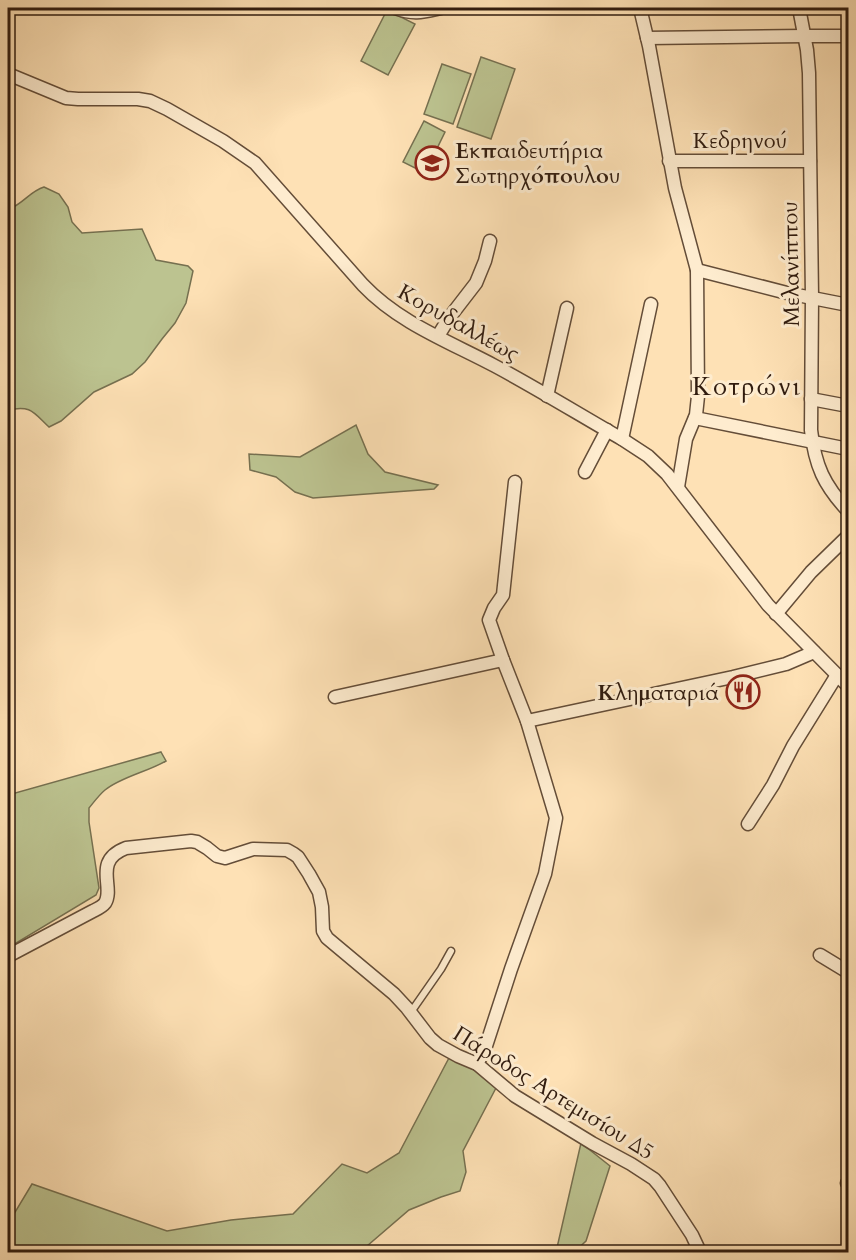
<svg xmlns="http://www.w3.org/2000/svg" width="856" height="1260" font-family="Cardo,serif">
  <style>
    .green { fill: #bcc390; stroke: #767050; stroke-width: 1.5 }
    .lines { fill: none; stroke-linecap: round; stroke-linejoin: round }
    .lane-casing { stroke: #644d38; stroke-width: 9 }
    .street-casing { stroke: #644d38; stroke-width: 15 }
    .lane { stroke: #feeccf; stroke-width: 6 }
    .street { stroke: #feeccf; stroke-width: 12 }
    .labels { text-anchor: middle; stroke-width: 6; stroke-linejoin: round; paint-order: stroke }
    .street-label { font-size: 22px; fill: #311c0f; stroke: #feeccf }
    .poi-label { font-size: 22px; font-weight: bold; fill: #311c0f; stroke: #feeccf; text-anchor: start }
    .quarter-label { font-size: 26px; letter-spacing: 1.5px; fill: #311c0f; stroke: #feeccf }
  </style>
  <rect width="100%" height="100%" fill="#fee1b5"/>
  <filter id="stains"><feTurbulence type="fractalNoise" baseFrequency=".00333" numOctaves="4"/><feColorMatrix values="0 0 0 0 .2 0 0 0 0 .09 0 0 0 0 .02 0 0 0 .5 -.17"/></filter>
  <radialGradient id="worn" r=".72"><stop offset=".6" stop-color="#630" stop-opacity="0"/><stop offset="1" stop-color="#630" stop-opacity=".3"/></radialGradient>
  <g class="green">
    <polygon points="387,10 415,24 388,75 361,61"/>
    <polygon points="481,57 515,69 491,139 457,127"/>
    <polygon points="442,64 471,74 453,124 424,114"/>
    <polygon points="424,121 445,132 425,173 403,162"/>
    <path d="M44,187L59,194L68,207L72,222L82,233L142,229L156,260L188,266L193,271L186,303L175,323L162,339L145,362L132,374L94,392L61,421L49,427C33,412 31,405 8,410V205L13,207C24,202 31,191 44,187Z"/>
    <polygon points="356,425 368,454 385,472 438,485 434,489 313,498 295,492 276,477 250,470 249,454 300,457"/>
    <path d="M161,752L166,761C147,772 121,777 105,790C99,795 94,802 89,808V822L99,888L96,895L8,948V795Z"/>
    <polygon points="450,1056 479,1072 496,1088 463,1151 466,1172 460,1191 441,1197 409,1210 360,1252 8,1252 8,1220 11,1219 32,1184 167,1231 231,1220 293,1214 342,1164 367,1173 399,1153"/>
    <polygon points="581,1143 610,1166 586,1241 574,1252 556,1252"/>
  </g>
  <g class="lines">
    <g class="lane-casing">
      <polyline id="lane" points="411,1012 441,969 451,951"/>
    </g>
    <g class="street-casing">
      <g id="street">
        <path d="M395,8C414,15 423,12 441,8"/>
        <polyline points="640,8 649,46 675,188 697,270 698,396 696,415 686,439 678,487"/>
        <path d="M799,8L807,50L809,73L812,297L811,430C815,466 824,485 848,511"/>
        <polyline points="647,38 805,36 848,36"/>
        <path d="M8,74L66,98L78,99H138L150,101L167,109L223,141L255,163L363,285C399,323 450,342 495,366C538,389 580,415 622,439L648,456L667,474L768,605L848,686"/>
        <polyline points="669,161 810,161"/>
        <polyline points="697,270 787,293 848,305"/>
        <polyline points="438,336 449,318 476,283 485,261 490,241"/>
        <polyline points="547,396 567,308"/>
        <polyline points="811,399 848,406"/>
        <polyline points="695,418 848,449"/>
        <polyline points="622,439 651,304"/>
        <polyline points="585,472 607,430"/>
        <polyline points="776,614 811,572 848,536"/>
        <polyline points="335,697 503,660"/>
        <polyline points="527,721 733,677 786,664 814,652"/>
        <polyline points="748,824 773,785 793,746 837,675"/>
        <polyline points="820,955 848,972"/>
        <path d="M8,956L93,911C97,909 102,907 105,903C115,887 92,861 126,848L191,841L197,842L207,848L217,856L225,858L253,849L287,850L294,854L298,857L309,874L319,892L322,907L323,931L327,938L394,994L407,1008L430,1038L438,1045L458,1056L477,1064L515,1096L592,1143L631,1164L654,1179L660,1186L692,1235L700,1252"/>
        <polyline points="477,1064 485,1049 511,969 545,874 556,818 527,721 503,660 489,620 494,608 503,595 515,482"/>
        <polyline points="847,1183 848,1183"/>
      </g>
    </g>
    <use href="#lane" class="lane"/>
    <use href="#street" class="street"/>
  </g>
  <defs>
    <g id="school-ring" transform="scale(1.725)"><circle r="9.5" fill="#feeccf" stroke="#8f2418" stroke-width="1.5"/><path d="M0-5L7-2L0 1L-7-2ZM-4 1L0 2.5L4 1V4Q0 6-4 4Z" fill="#8f2418"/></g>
    <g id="restaurant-ring" transform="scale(1.725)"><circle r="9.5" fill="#feeccf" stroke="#8f2418" stroke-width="1.5"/><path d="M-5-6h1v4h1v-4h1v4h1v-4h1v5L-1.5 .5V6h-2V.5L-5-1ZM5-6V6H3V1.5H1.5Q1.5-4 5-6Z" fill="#8f2418"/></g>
  </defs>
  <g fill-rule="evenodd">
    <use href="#school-ring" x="432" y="163"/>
    <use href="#restaurant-ring" x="743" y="692"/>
  </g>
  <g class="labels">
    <g class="street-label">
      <text x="740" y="148">Κεδρηνού</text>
      <text transform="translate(790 264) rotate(-91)" y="8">Μελανίππου</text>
      <text transform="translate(459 322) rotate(29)" y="8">Κορυδαλλέως</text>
      <text transform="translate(554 1092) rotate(32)" y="8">Πάροδος Αρτεμισίου Δ5</text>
    </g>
    <g class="poi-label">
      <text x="455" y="158">Εκπαιδευτήρια<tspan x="455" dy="25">Σωτηρχόπουλου</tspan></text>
      <text x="720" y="700" text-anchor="end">Κληματαριά</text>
    </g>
    <g class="quarter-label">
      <text x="747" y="395">Κοτρώνι</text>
    </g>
  </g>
  <rect width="856" height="1260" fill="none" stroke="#fee1b5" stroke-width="30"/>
  <rect x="9" y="9" width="838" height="1242" fill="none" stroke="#311c0f" stroke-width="3"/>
  <rect x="15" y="15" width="826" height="1230" fill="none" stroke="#311c0f" stroke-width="1.5"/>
  <rect width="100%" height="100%" filter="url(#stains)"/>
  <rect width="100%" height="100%" fill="url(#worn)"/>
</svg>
